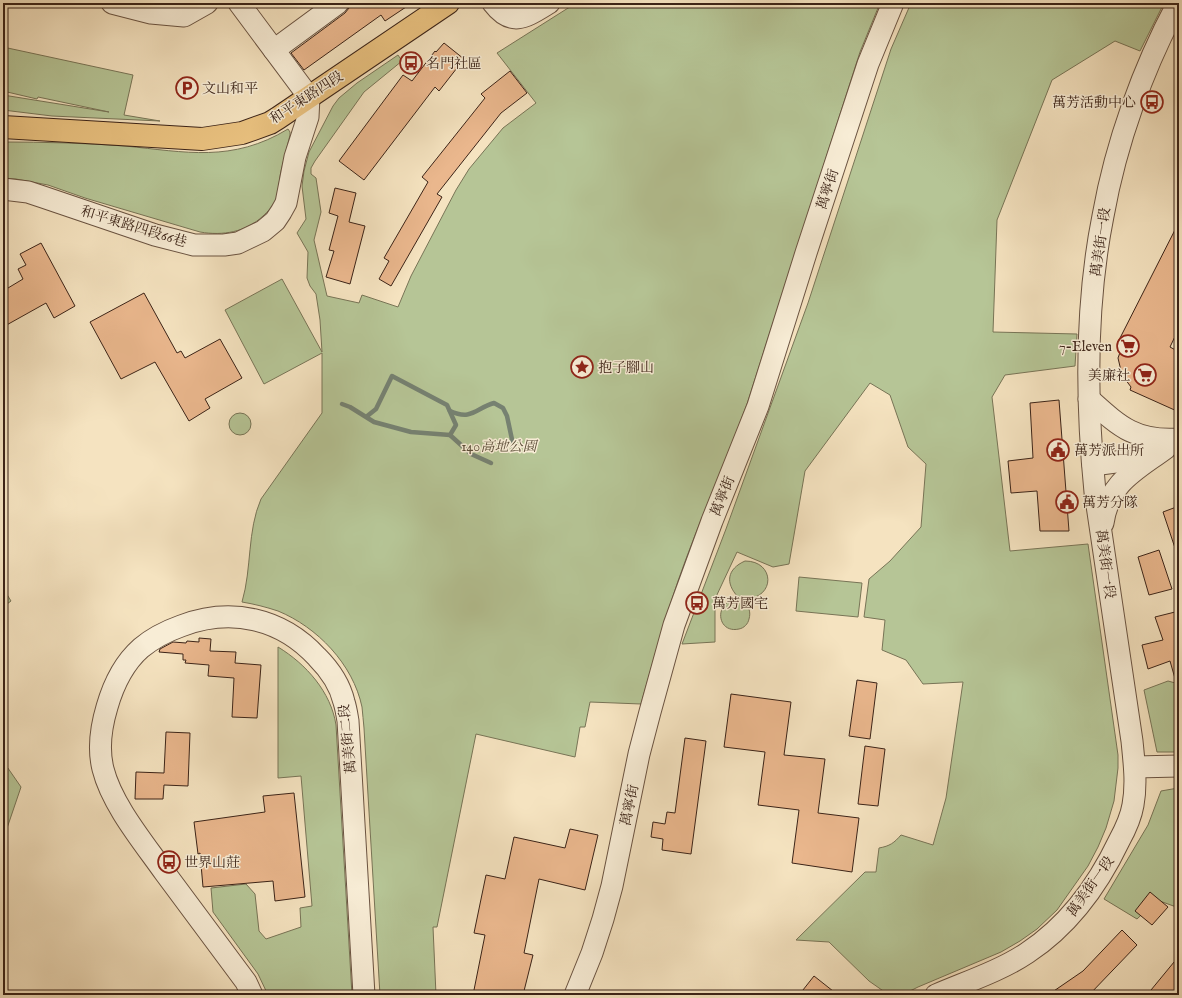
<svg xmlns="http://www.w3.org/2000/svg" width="1182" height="998" font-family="'IM FELL English','Noto Serif TC',serif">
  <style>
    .green { fill: #b6c596; stroke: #787456 }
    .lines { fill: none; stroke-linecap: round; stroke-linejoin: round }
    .stream { stroke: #768171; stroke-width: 4.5 }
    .building { fill: #eab78d; stroke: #3b2317 }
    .minor-casing { stroke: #6a5341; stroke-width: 23 }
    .major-casing { stroke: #3b2317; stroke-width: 24 }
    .minor { stroke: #f8edd6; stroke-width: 21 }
    .major { stroke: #eac280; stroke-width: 22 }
    .labels { text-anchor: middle; stroke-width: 3; stroke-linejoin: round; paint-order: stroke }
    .poi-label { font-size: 14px; fill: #3b2317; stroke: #f8edd6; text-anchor: start }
    .street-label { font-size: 14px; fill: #3b2317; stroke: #f8edd6 }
    .park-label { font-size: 14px; font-style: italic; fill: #5a4c37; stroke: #f8edd6 }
  </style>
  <rect width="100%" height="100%" fill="#f5e3c0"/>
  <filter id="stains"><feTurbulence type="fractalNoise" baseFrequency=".005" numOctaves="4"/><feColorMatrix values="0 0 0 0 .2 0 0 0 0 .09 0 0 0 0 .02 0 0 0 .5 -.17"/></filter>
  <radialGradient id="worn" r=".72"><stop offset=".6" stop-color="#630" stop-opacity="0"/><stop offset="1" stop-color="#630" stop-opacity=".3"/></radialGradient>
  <g class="green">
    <path d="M576,3H880L860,52L747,404C725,464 699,521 678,581C664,621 653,662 641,704L590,702L585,727H580L575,757L476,734L437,927H433L436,995H380L364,728C363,721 363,714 362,707C353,664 317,627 278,611C266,607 254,604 242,602C252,568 247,531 261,499L322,413V353L264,384L225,310L282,279L322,352L320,320L316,294L310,286L307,278L308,252L297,233L306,219L302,186L304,171L309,152L333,106L339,98L357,83L398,55L402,61L364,92L315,161L311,168V174L316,178L321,212L314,240L327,296L359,303L362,295L398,307L411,276L456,190L469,169L503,128L536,103L497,53Z"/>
    <path d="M911,3H1164L1140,51L1115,41L1052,80L997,220L993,332L1077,334L1075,366L1005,375L992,397L1010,551L1088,544L1118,755V768L1114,801L1106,828L1098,847L1088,866L1057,910L1037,929L1020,941L1001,952L918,987L902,995H889L869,981L829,942L796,940L865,872H876L879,848C890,846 894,843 901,835L933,845L946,798L963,682L923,684L906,660L882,650L885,620L864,617L869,579L890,561L921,527L926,464L908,447L890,395L870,383L805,471L789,564L773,567L737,552L715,599V642L682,644L726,529L808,303L891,49Z"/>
    <polygon points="3,47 133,75 124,115 160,121 52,116 3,110 3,95 109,112 38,97 37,99 3,91"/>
    <path d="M288,129L290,132V135C287,147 284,159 281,171C279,181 279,192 275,202C273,207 268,211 263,216C246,232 223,236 200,232L85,198L48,185L16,179L3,178V142C44,142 84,143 125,146C186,152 232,163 288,129Z"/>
    <circle cx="240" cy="424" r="11"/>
    <path d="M745,561C775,561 776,598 745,599L744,602C749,607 751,612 749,619C748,624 744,628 739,629C717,634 713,602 737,599L738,597C725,583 727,569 745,561Z"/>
    <polygon points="799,577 862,583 858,617 796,611"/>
    <polygon points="3,588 11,601 3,607"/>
    <path d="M278,647C306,664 331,692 336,725L352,995H268L258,974L213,912L211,888L246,884L255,894L259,931L266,939L301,927L300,908L312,906L301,776L278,778Z"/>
    <polygon points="1168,681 1179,684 1179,752 1157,752 1144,690"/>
    <polygon points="3,761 21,787 3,840"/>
    <polygon points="1178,788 1179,908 1157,900 1137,919 1104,899 1148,825 1161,791"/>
  </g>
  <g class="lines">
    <g class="stream">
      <polyline points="342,404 350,407 374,422 411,432 450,435 456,425 447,405 392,376 376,409 366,417"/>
      <path d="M450,411C472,421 476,408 494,403L503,408L507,416L514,449"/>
      <polyline points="450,435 471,454 491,463"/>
    </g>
  </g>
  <g class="building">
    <polygon points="350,3 412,3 385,21 381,15 304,70 291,53 345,13 349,8"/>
    <polygon points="444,43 464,59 439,91 435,87 364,180 339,161 403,75 412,81 435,51 436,52"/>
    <polygon points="510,71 527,93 501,113 437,194 442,197 391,286 379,279 389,261 384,258 428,182 422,177 485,98 481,94"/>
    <polygon points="335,188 356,193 349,222 365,226 350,284 326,277 334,251 329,250 338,216 329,213"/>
    <polygon points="1179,222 1179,328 1170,347 1179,352 1179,412 1130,390 1131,387 1122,375 1118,358 1122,347 1118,342"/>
    <polygon points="41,243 75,306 54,318 46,303 3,327 3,291 23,279 18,269 26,265 20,254"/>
    <polygon points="144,293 177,353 181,351 185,358 220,339 242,378 205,399 210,408 189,421 155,362 121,379 90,322"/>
    <polygon points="1059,400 1069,531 1040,531 1037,491 1011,493 1008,461 1033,458 1030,403"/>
    <polygon points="1179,506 1179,554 1177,554 1163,512"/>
    <polygon points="1159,550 1172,589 1149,595 1138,557"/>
    <polygon points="1179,611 1179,682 1176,682 1170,661 1148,669 1142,645 1163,640 1155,617"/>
    <polygon points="199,638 211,639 210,651 236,652 235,663 261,665 257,718 232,717 234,678 208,676 209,665 185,663 186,660 183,660 183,654 159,652 160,649 173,642 186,643 187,641 199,642"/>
    <polygon points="857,680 877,683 870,739 849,736"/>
    <polygon points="731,694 791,702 784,755 825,759 818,813 859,818 852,872 792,863 799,810 758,805 765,752 724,747"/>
    <polygon points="166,732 190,733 188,786 164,785 163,799 135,799 136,772 164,773"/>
    <polygon points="685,738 706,741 691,854 662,850 663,839 651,837 653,822 665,824 667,812 675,813"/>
    <polygon points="865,746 885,749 878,806 858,804"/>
    <polygon points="294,793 305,897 275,901 273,881 203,887 200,853 198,854 194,822 265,812 263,796"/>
    <polygon points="570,829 598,835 585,890 539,879 524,953 533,955 523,995 473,995 485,935 474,933 486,875 505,879 514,837 565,848"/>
    <polygon points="1150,892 1168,907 1152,925 1135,911"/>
    <polygon points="1122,930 1137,945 1089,995 1048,995 1083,971"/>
    <polygon points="1179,956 1179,995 1157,995 1151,990"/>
    <polygon points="814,976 838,995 799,995"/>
  </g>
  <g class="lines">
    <g class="minor-casing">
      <g id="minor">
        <polyline points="112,3 151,13 184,16 207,3"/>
        <path d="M493,3C512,28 526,17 549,3"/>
        <polyline points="274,50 338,3"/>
        <polyline points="3,189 28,192 43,197 155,235 194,245 224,245 238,243 263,231 275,221 281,212 286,203 295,157 308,117 309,97 239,3"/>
        <path d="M1089,399C1119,426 1135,442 1179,439"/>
        <polyline points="1093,465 1123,461 1151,454"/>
        <path d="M1103,523C1109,482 1135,471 1166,448"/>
        <polyline points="1135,767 1179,766"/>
        <path d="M252,995L246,982C219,946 192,909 165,873C144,843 112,805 103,769C98,749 101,727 107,707C113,686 124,663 141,648C153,638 167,631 181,626C231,607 281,618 317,657C329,669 340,685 344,702C346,708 347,715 348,721L364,995"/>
        <polyline points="575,995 592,953 603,919 612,886 639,754 650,712 674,625 712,521 758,406 806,253 868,64 893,3"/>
        <path d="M936,995C966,982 1000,971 1027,953C1068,926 1098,885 1119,841C1125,830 1131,817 1133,805C1137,783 1134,762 1132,741L1095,492C1086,401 1085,306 1103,216C1116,143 1143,68 1178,3"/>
      </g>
    </g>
    <g class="major-casing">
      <polyline id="major" points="3,127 202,139 242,133 270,123 278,118 448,3"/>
    </g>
    <use href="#minor" class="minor"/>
    <use href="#major" class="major"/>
  </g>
  <defs>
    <g id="bus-ring" transform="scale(1.15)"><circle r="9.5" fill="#f8edd6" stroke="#8f2418" stroke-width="1.5"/><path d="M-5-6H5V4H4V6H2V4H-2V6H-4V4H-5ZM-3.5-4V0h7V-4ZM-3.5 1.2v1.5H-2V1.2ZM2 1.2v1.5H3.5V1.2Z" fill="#8f2418"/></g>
    <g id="parking-ring" transform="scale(1.15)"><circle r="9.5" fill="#f8edd6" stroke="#8f2418" stroke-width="1.5"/><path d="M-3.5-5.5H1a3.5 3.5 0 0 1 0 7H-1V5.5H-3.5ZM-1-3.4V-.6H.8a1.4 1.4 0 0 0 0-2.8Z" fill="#8f2418"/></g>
    <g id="supermarket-ring" transform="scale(1.15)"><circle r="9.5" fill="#f8edd6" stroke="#8f2418" stroke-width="1.5"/><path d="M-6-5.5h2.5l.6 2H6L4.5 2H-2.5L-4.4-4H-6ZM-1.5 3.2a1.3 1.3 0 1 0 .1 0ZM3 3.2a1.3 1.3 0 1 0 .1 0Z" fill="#8f2418"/></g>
    <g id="sight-ring" transform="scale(1.15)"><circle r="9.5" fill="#f8edd6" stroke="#8f2418" stroke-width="1.5"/><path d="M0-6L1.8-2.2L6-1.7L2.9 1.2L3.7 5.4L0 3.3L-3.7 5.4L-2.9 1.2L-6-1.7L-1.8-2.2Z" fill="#8f2418"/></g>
    <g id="civic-ring" transform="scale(1.15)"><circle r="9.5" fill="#f8edd6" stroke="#8f2418" stroke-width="1.5"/><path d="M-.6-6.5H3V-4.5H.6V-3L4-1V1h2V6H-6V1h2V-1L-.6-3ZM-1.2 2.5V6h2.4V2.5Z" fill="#8f2418"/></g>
  </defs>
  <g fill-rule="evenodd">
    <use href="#bus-ring" x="411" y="63"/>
    <use href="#parking-ring" x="187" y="88"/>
    <use href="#bus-ring" x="1152" y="102"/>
    <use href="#supermarket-ring" x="1128" y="346"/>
    <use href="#sight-ring" x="582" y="367"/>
    <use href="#supermarket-ring" x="1145" y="375"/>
    <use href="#civic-ring" x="1058" y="450"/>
    <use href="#civic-ring" x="1067" y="502"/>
    <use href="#bus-ring" x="697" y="603"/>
    <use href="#bus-ring" x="169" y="862"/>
  </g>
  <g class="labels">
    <g class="poi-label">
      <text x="426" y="68">名門社區</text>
      <text x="202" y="93">文山和平</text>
      <text x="1136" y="107" text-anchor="end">萬芳活動中心</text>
      <text x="1112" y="351" text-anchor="end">7-Eleven</text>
      <text x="598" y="372">抱子腳山</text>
      <text x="1130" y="380" text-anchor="end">美廉社</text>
      <text x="1074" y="455">萬芳派出所</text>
      <text x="1082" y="507">萬芳分隊</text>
      <text x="712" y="608">萬芳國宅</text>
      <text x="184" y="867">世界山莊</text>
    </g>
    <g class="street-label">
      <text transform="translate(306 97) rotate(-33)" y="5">和平東路四段</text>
      <text transform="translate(827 189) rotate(-72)" y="5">萬寧街</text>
      <text transform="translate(134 226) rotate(17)" y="5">和平東路四段66巷</text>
      <text transform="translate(1100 242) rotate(-82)" y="5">萬美街一段</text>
      <text transform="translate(722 496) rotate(-68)" y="5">萬寧街</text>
      <text transform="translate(1106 564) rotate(82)" y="5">萬美街一段</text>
      <text transform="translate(347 739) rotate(-96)" y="5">萬美街二段</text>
      <text transform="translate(629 805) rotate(-78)" y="5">萬寧街</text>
      <text transform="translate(1090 886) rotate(-55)" y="5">萬美街一段</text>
    </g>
    <g class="park-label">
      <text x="499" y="451">140高地公園</text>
    </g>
  </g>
  <rect width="1182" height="998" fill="none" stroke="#f5e3c0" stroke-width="16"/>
  <rect x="4" y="4" width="1174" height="990" fill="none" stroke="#3b2317" stroke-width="2"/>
  <rect x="8" y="8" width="1166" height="982" fill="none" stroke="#3b2317"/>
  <rect width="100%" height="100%" filter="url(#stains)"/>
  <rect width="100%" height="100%" fill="url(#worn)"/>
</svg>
